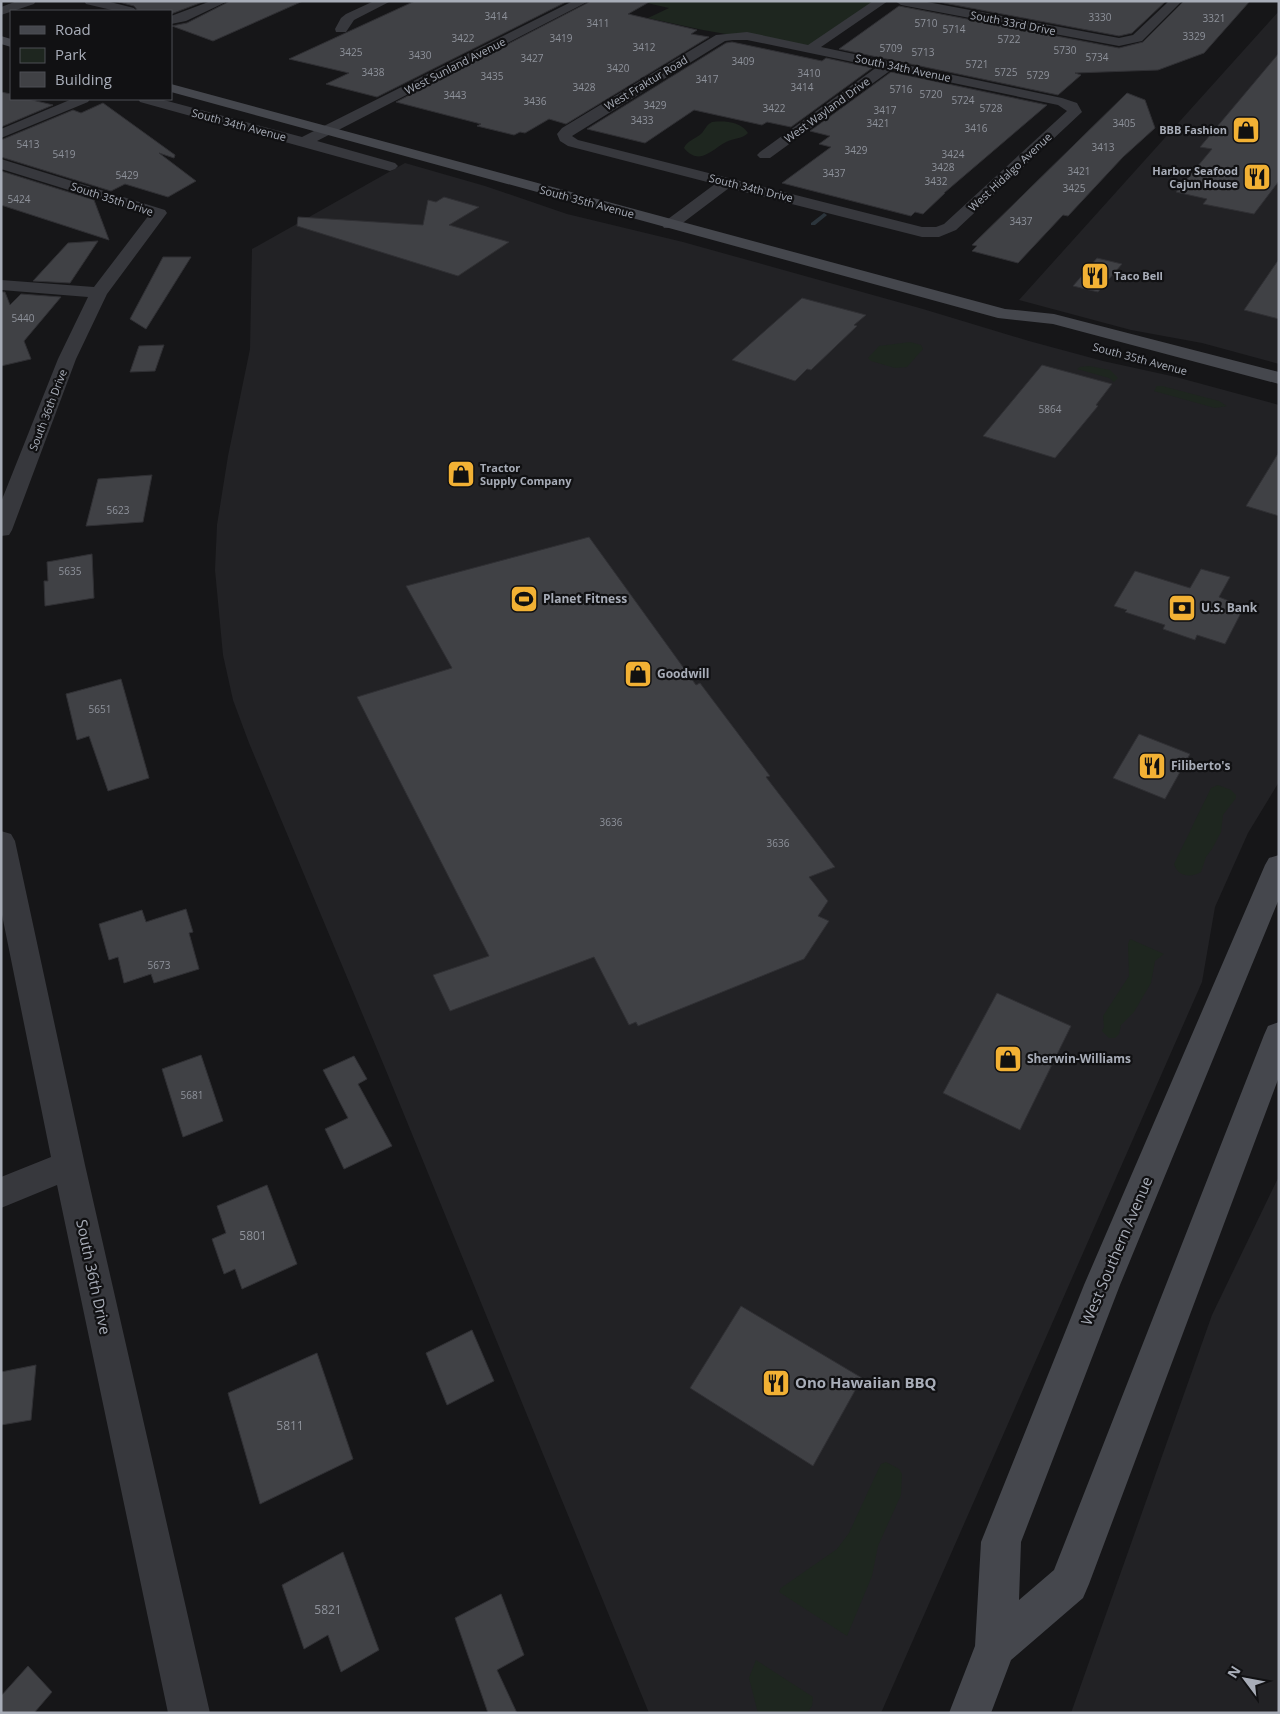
<svg xmlns="http://www.w3.org/2000/svg" width="1280" height="1714" font-family="'Open Sans',sans-serif">
  <style>
    .built { fill: #222225 }
    .green { fill: #1e261f }
    .lines { fill: none; stroke-linecap: round; stroke-linejoin: round }
    .stream { fill: #2c353c; fill-rule: evenodd }
    .building { fill: #404145; stroke: #303034 }
    .minor { fill: #37383d; fill-rule: evenodd }
    .secondary { fill: #45474d; fill-rule: evenodd }
    .labels { text-anchor: middle; stroke-width: 4.5; stroke-linejoin: round; paint-order: stroke }
    .number-label { font-size: 10px; fill: #8e929b }
    .far-street-label { font-size: 11px; fill: #a8adb8; stroke: #111113 }
    .far-poi-label { font-size: 11px; font-weight: bold; fill: #a8adb8; stroke: #111113; text-anchor: end }
    .poi-label { font-size: 12px; font-weight: bold; fill: #a8adb8; stroke: #111113; text-anchor: start }
    .near-number-label { font-size: 12px; fill: #8e929b }
    .near-street-label { font-size: 15px; fill: #a8adb8; stroke: #111113 }
    .near-poi-label { font-size: 15px; font-weight: bold; fill: #a8adb8; stroke: #111113; text-anchor: start }
  </style>
  <rect width="100%" height="100%" fill="#161618"/>
  <g class="built">
    <polygon points="1279,11 1279,364 1202,343 1131,330 1019,300"/>
    <polygon points="405,163 485,186 567,214 683,242 923,309 1029,341 1103,361 1176,377 1279,405 1279,782 1248,833 1215,907 1202,982 881,1713 649,1713 385,1068 249,743 233,700 223,655 215,570 217,525 228,456 250,349 252,249"/>
    <polygon points="1279,1176 1279,1713 1071,1713 1212,1315"/>
  </g>
  <g class="green">
    <polygon points="638,1 882,1 810,49 703,30 648,18 669,8"/>
    <path d="M712,122C725,121 740,121 748,133C742,139 734,138 726,142C712,149 700,167 684,148C687,141 695,139 701,134C705,130 706,125 712,122Z"/>
    <polygon points="910,342 921,345 923,349 907,367 895,368 871,361 868,358 879,346"/>
    <polygon points="1089,366 1110,370 1118,378 1114,382 1109,378 1077,369 1080,367"/>
    <polygon points="1157,386 1162,386 1219,401 1227,406 1215,408 1154,391"/>
    <path d="M1218,785L1231,790L1236,795V798L1223,815L1221,832L1212,849L1206,857L1201,872C1191,878 1178,877 1174,864L1211,788Z"/>
    <polygon points="1130,939 1164,954 1155,961 1151,983 1134,1012 1121,1025 1119,1034 1115,1038 1109,1038 1102,1031 1104,1027 1103,1016 1129,976 1128,944"/>
    <polygon points="886,1462 899,1469 902,1474 901,1495 878,1546 872,1576 847,1636 779,1592 781,1588 837,1549 849,1533 878,1470 881,1464"/>
    <polygon points="756,1660 813,1697 812,1706 807,1713 758,1713 749,1678"/>
  </g>
  <g class="lines">
    <polygon class="stream" points="824,213 827,215 826,216 815,225 811,225 811,223"/>
  </g>
  <g class="building">
    <polygon points="115,1 205,1 171,14 171,11 138,11 134,6"/>
    <polygon points="230,1 303,1 213,41 172,26 187,23"/>
    <polygon points="415,1 568,1 377,97 326,84 349,73 289,59"/>
    <polygon points="591,1 651,1 628,14 697,30 691,34 709,37 566,124 549,119 525,133 520,132 514,135 477,126 481,124 396,102"/>
    <polygon points="933,1 1166,1 1132,33 1119,36"/>
    <polygon points="1184,1 1250,1 1204,53 1158,70 1075,73 1081,75 1058,95 839,49 899,6 1119,48 1143,42"/>
    <polygon points="732,42 822,61 826,58 872,68 791,127 767,122 762,125 694,110 645,143 587,129 726,43"/>
    <polygon points="1279,53 1279,181 1254,214 1203,204 1207,199 1176,192 1212,149 1200,147"/>
    <polygon points="891,72 1047,105 944,193 945,193 923,214 915,212 911,216 782,183 831,147 819,144 830,136 810,131"/>
    <polygon points="1,92 11,94 11,99 28,99 53,105 1,127"/>
    <polygon points="1127,93 1145,100 1155,128 1123,157 1068,216 1063,215 1018,263 972,251 977,246 972,245"/>
    <polygon points="103,103 175,155 174,158 159,153 196,181 168,197 125,184 111,191 1,157 1,140 73,110 81,113"/>
    <polygon points="1,171 94,200 109,240 1,205"/>
    <polygon points="444,197 479,207 449,225 509,242 458,276 297,226 298,217 423,225 428,200 436,202"/>
    <polygon points="98,241 70,283 33,281 68,243"/>
    <polygon points="163,257 191,257 146,329 130,319"/>
    <polygon points="1097,258 1122,264 1098,292 1073,286"/>
    <polygon points="1279,259 1279,319 1244,310"/>
    <polygon points="1,292 5,292 10,305 21,294 61,297 24,341 31,359 1,366"/>
    <polygon points="802,298 866,315 854,325 857,326 811,370 807,369 795,381 732,360"/>
    <polygon points="164,345 155,371 130,372 139,346"/>
    <polygon points="1042,365 1112,384 1096,405 1098,406 1055,458 983,436"/>
    <polygon points="1279,452 1279,516 1246,506"/>
    <polygon points="152,475 143,522 86,526 98,479"/>
    <polygon points="589,537 696,685 700,683 770,776 766,777 835,867 809,877 828,901 818,916 829,921 804,959 638,1026 636,1022 629,1025 594,957 450,1011 433,975 489,956 357,697 452,668 406,586"/>
    <polygon points="92,554 94,598 45,606 44,581 48,581 47,562"/>
    <polygon points="1201,569 1230,577 1219,597 1244,607 1225,644 1197,635 1195,640 1163,629 1165,625 1125,612 1127,610 1114,606 1135,571 1190,588"/>
    <polygon points="121,679 149,778 108,791 89,736 77,740 66,694"/>
    <polygon points="1139,734 1190,754 1165,799 1113,778"/>
    <polygon points="186,909 193,932 189,933 199,969 154,983 151,974 124,983 118,957 109,960 99,924 142,910 146,922"/>
    <polygon points="997,993 1071,1026 1020,1130 943,1093"/>
    <polygon points="201,1055 223,1121 183,1137 162,1069"/>
    <polygon points="354,1056 367,1079 358,1084 392,1146 344,1169 325,1129 348,1118 323,1070"/>
    <polygon points="267,1185 297,1264 242,1289 235,1269 224,1274 212,1239 226,1233 217,1206"/>
    <polygon points="741,1306 862,1378 813,1466 690,1388"/>
    <polygon points="472,1330 494,1381 447,1405 426,1353"/>
    <polygon points="317,1353 353,1459 260,1504 228,1393"/>
    <polygon points="36,1365 31,1420 1,1425 1,1372"/>
    <polygon points="343,1552 379,1650 341,1672 328,1635 304,1649 282,1585"/>
    <polygon points="501,1594 524,1655 497,1670 517,1713 488,1713 455,1618"/>
    <polygon points="28,1666 52,1692 34,1713 1,1713 1,1696"/>
  </g>
  <g class="lines">
    <g class="minor">
      <polygon points="17,1 36,1 34,4 1,15 1,7"/>
      <polygon points="84,1 106,1 134,8 136,11 116,11 86,4"/>
      <polygon points="211,1 228,1 186,21 171,24 171,16"/>
      <polygon points="374,1 391,1 354,20 346,32 336,32 335,29 341,18 346,14"/>
      <polygon points="573,1 589,1 317,141 395,163 398,166 395,169 390,171 140,102 138,99 160,99 302,137"/>
      <path d="M873,1H888L821,47L1062,98L1077,103L1082,112L956,230L939,237H922L729,188L676,228H664L662,225L664,222L715,184L568,146L560,141L557,134L562,128L716,35L747,32L808,45ZM733,40H747L877,67L760,152L757,155L760,158H770L891,70L1058,105L1067,111L944,224L936,227H922L578,140L572,136L725,41Z"/>
      <polygon points="895,1 922,1 1119,38 1133,35 1169,1 1182,1 1142,41 1119,46 901,5"/>
      <polygon points="72,99 90,99 88,102 1,138 1,129"/>
      <polygon points="1,159 165,210 167,213 107,294 76,359 12,530 9,535 1,536 1,502 58,359 88,297 1,290 1,280 94,287 149,215 1,169"/>
      <polygon points="1,831 11,834 15,841 85,1165 210,1713 168,1713 57,1185 1,1208 1,1177 51,1157 1,910"/>
    </g>
    <g class="secondary">
      <polygon points="1,36 11,39 11,47 1,44"/>
      <polygon points="171,84 1005,309 1054,314 1279,372 1279,384 1053,324 998,318 171,92"/>
      <polygon points="1279,855 1279,899 1120,1285 1021,1542 1019,1600 1054,1570 1264,1035 1268,1026 1279,1022 1279,1077 1089,1584 1083,1598 1011,1660 991,1713 949,1713 975,1646 981,1542 1084,1285 1265,865 1269,858"/>
    </g>
  </g>
  <defs>
    <g id="shop-square" transform="scale(1.4375)"><rect x="-9" y="-9" width="18" height="18" rx="4" fill="#f2b134" stroke="#111113"/><path d="M-5-2.5h2.3a2.7 3.5 0 0 1 5.4 0H5L5.5 6h-11ZM-1.5-2.5h3a1.5 2.3 0 0 0-3 0Z" fill="#111"/></g>
    <g id="restaurant-square" transform="scale(1.4375)"><rect x="-9" y="-9" width="18" height="18" rx="4" fill="#f2b134" stroke="#111113"/><path d="M-5-6h1v4h1v-4h1v4h1v-4h1v5L-1.5 .5V6h-2V.5L-5-1ZM5-6V6H3V1.5H1.5Q1.5-4 5-6Z" fill="#111"/></g>
    <g id="stadium-square" transform="scale(1.4375)"><rect x="-9" y="-9" width="18" height="18" rx="4" fill="#f2b134" stroke="#111113"/><path d="M0-5a6.5 5 0 1 0 0 10a6.5 5 0 1 0 0-10ZM-3.5-1.8h7v3.6h-7Z" fill="#111"/></g>
    <g id="bank-square" transform="scale(1.4375)"><rect x="-9" y="-9" width="18" height="18" rx="4" fill="#f2b134" stroke="#111113"/><path d="M-6-4H6V4H-6ZM0-2.3a2.3 2.3 0 1 0 0 4.6a2.3 2.3 0 1 0 0-4.6Z" fill="#111"/></g>
  </defs>
  <g fill-rule="evenodd">
    <use href="#shop-square" x="1246" y="130"/>
    <use href="#restaurant-square" x="1257" y="177"/>
    <use href="#restaurant-square" x="1095" y="276"/>
    <use href="#shop-square" x="461" y="474"/>
    <use href="#stadium-square" x="524" y="599"/>
    <use href="#bank-square" x="1182" y="608"/>
    <use href="#shop-square" x="638" y="674"/>
    <use href="#restaurant-square" x="1152" y="766"/>
    <use href="#shop-square" x="1008" y="1059"/>
    <use href="#restaurant-square" x="776" y="1383"/>
  </g>
  <g class="labels">
    <g class="number-label">
      <text x="496" y="20">3414</text>
      <text x="1100" y="21">3330</text>
      <text x="1214" y="22">3321</text>
      <text x="598" y="27">3411</text>
      <text x="926" y="27">5710</text>
      <text x="954" y="33">5714</text>
      <text x="1194" y="40">3329</text>
      <text x="463" y="42">3422</text>
      <text x="561" y="42">3419</text>
      <text x="1009" y="43">5722</text>
      <text x="644" y="51">3412</text>
      <text x="891" y="52">5709</text>
      <text x="1065" y="54">5730</text>
      <text x="351" y="56">3425</text>
      <text x="923" y="56">5713</text>
      <text x="420" y="59">3430</text>
      <text x="1097" y="61">5734</text>
      <text x="532" y="62">3427</text>
      <text x="743" y="65">3409</text>
      <text x="977" y="68">5721</text>
      <text x="618" y="72">3420</text>
      <text x="373" y="76">3438</text>
      <text x="1006" y="76">5725</text>
      <text x="809" y="77">3410</text>
      <text x="1038" y="79">5729</text>
      <text x="492" y="80">3435</text>
      <text x="707" y="83">3417</text>
      <text x="584" y="91">3428</text>
      <text x="802" y="91">3414</text>
      <text x="901" y="93">5716</text>
      <text x="931" y="98">5720</text>
      <text x="455" y="99">3443</text>
      <text x="963" y="104">5724</text>
      <text x="535" y="105">3436</text>
      <text x="655" y="109">3429</text>
      <text x="774" y="112">3422</text>
      <text x="991" y="112">5728</text>
      <text x="885" y="114">3417</text>
      <text x="642" y="124">3433</text>
      <text x="878" y="127">3421</text>
      <text x="1124" y="127">3405</text>
      <text x="976" y="132">3416</text>
      <text x="28" y="148">5413</text>
      <text x="1103" y="151">3413</text>
      <text x="856" y="154">3429</text>
      <text x="64" y="158">5419</text>
      <text x="953" y="158">3424</text>
      <text x="943" y="171">3428</text>
      <text x="1079" y="175">3421</text>
      <text x="834" y="177">3437</text>
      <text x="127" y="179">5429</text>
      <text x="936" y="185">3432</text>
      <text x="1074" y="192">3425</text>
      <text x="19" y="203">5424</text>
      <text x="1021" y="225">3437</text>
      <text x="23" y="322">5440</text>
      <text x="1050" y="413">5864</text>
      <text x="118" y="514">5623</text>
      <text x="70" y="575">5635</text>
      <text x="100" y="713">5651</text>
      <text x="611" y="826">3636</text>
      <text x="778" y="847">3636</text>
      <text x="159" y="969">5673</text>
      <text x="192" y="1099">5681</text>
    </g>
    <g class="far-street-label">
      <text transform="translate(1013 23) rotate(11)" y="4">South 33rd Drive</text>
      <text transform="translate(455 66) rotate(-27)" y="4">West Sunland Avenue</text>
      <text transform="translate(903 68) rotate(12)" y="4">South 34th Avenue</text>
      <text transform="translate(646 83) rotate(-31)" y="4">West Fraktur Road</text>
      <text transform="translate(827 110) rotate(-36)" y="4">West Wayland Drive</text>
      <text transform="translate(239 125) rotate(15)" y="4">South 34th Avenue</text>
      <text transform="translate(1010 172) rotate(-43)" y="4">West Hidalgo Avenue</text>
      <text transform="translate(751 188) rotate(14)" y="4">South 34th Drive</text>
      <text transform="translate(112 199) rotate(18)" y="4">South 35th Drive</text>
      <text transform="translate(587 202) rotate(15)" y="4">South 35th Avenue</text>
      <text transform="translate(1140 359) rotate(15)" y="4">South 35th Avenue</text>
      <text transform="translate(48 410) rotate(-69)" y="4">South 36th Drive</text>
    </g>
    <g class="far-poi-label">
      <text x="1227" y="134">BBB Fashion</text>
      <text x="1238" y="175">Harbor Seafood<tspan x="1238" dy="13">Cajun House</tspan></text>
      <text x="1114" y="280" text-anchor="start">Taco Bell</text>
      <text x="480" y="472" text-anchor="start">Tractor<tspan x="480" dy="13">Supply Company</tspan></text>
    </g>
    <g class="poi-label">
      <text x="543" y="603">Planet Fitness</text>
      <text x="1201" y="612">U.S. Bank</text>
      <text x="657" y="678">Goodwill</text>
      <text x="1171" y="770">Filiberto's</text>
      <text x="1027" y="1063">Sherwin-Williams</text>
    </g>
    <g class="near-number-label">
      <text x="253" y="1240">5801</text>
      <text x="290" y="1430">5811</text>
      <text x="328" y="1614">5821</text>
    </g>
    <g class="near-street-label">
      <text transform="translate(1117 1251) rotate(-67)" y="5">West Southern Avenue</text>
      <text transform="translate(93 1277) rotate(78)" y="5">South 36th Drive</text>
    </g>
    <g class="near-poi-label">
      <text x="795" y="1388">Ono Hawaiian BBQ</text>
    </g>
  </g>
  <rect width="1280" height="1714" fill="none" stroke="#a8adb8" stroke-width="5"/>
  <rect x="10" y="10" width="162" height="90" fill="#111113" stroke="#4d4f55"/>
  <rect x="20" y="26" width="25" height="8" fill="#45474d" stroke="#4d4f55"/>
  <text x="55" y="35" font-size="15" fill="#a8adb8">Road</text>
  <rect x="20" y="48" width="25" height="15" fill="#1e261f" stroke="#4d4f55"/>
  <text x="55" y="60" font-size="15" fill="#a8adb8">Park</text>
  <rect x="20" y="72" width="25" height="15" fill="#404145" stroke="#4d4f55"/>
  <text x="55" y="85" font-size="15" fill="#a8adb8">Building</text>
  <g transform="translate(1245 1679) rotate(302)" stroke="#111113" stroke-width="4" paint-order="stroke">
  <path d="M0-4L9 19L0 12L-9 19Z" fill="#a8adb8"/>
  <text y="-8" font-size="14" font-weight="bold" text-anchor="middle" fill="#a8adb8">N</text>
  </g>
</svg>
